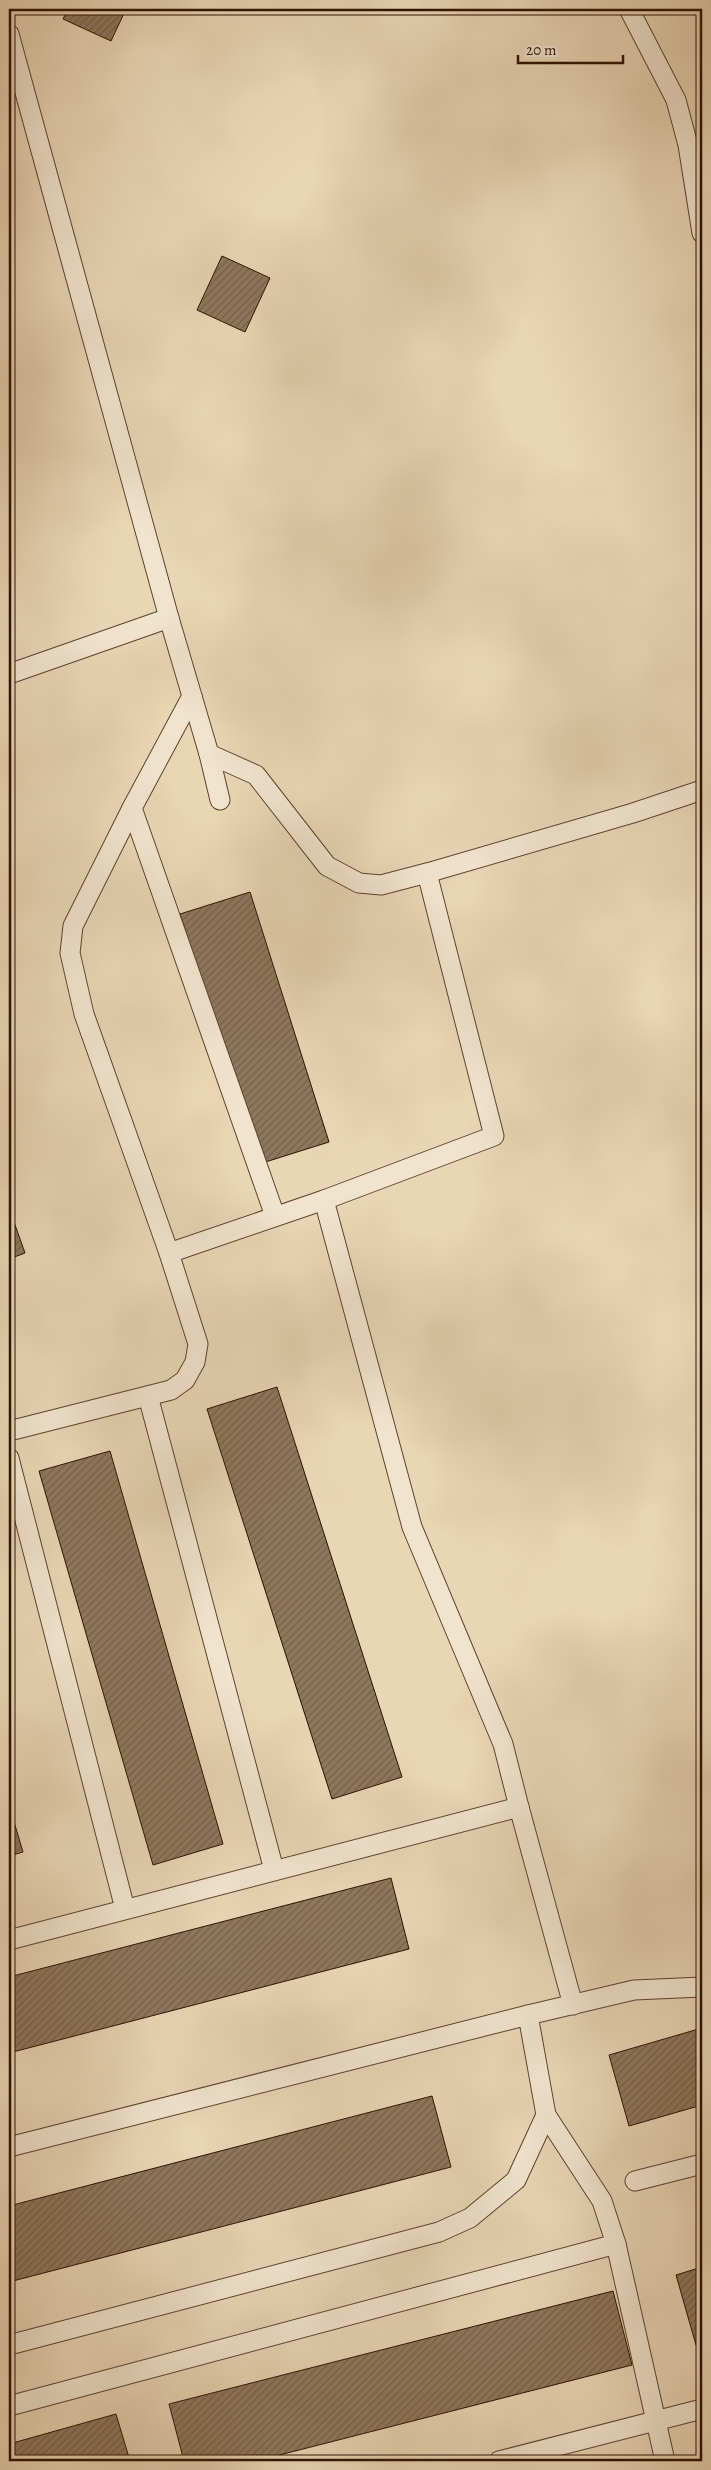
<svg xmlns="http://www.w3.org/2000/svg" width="711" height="2470" font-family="Alegreya,serif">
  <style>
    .building { fill: url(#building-hatch); stroke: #2e1100 }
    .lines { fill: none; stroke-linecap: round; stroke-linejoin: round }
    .lane-casing { stroke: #5d422d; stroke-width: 21 }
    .lane { stroke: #f1e4cf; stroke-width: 19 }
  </style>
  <defs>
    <pattern id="building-hatch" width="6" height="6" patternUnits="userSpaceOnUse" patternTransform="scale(1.25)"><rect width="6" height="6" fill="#8f775e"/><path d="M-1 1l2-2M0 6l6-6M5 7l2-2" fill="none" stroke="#75604b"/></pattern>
  </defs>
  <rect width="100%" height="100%" fill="#e9d6b5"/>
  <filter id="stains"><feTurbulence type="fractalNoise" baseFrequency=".004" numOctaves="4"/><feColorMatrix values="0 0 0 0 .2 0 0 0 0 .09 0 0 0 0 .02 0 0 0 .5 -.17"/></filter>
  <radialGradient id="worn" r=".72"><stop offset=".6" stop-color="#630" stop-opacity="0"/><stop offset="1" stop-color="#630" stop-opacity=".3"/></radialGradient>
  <g class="building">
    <polygon points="68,9 126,9 111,41 63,19"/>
    <polygon points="222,256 270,278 245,332 197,310"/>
    <polygon points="250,892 329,1142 259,1164 180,914"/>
    <polygon points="9,1208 25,1253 9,1259"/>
    <polygon points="277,1387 402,1777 332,1799 207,1409"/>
    <polygon points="110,1451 223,1844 153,1865 39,1471"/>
    <polygon points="9,1805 23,1852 9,1856"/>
    <polygon points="391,1878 409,1949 9,2053 9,1977"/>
    <polygon points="702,2028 702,2105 629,2126 609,2055"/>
    <polygon points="432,2096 451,2167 9,2282 9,2206"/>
    <polygon points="702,2267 702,2344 696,2345 676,2275"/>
    <polygon points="613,2291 632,2365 256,2461 184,2461 169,2404"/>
    <polygon points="116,2414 130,2461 9,2461 9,2444"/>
  </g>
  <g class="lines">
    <g class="lane-casing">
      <g id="lane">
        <polyline points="629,9 676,100 688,145 702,233"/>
        <polyline points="9,34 169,618 209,754 220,800"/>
        <polyline points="9,674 169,618"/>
        <polyline points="132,808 275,1216"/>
        <polyline points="427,873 633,813 702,790"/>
        <polyline points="324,1200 412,1527 503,1744 519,1807"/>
        <polyline points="169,1253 324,1200 494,1136 427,873 381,885 359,883 327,866 256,775 209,754"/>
        <polyline points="148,1396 274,1870"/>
        <polyline points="9,1431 171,1390 185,1380 195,1362 198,1344 169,1253 84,1014 70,953 73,926 132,808 192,696"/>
        <polyline points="9,1458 125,1909"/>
        <polyline points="9,1940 519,1807 573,2005"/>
        <polyline points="528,2015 634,1990 702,1987"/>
        <polyline points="9,2147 528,2015 546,2115 516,2180 470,2218 439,2232 9,2345"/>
        <polyline points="635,2181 702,2164"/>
        <polyline points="616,2244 665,2461"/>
        <polyline points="9,2406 616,2244 602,2201 546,2115"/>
        <polyline points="499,2461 702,2409"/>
      </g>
    </g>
    <use href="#lane" class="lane"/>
  </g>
  <rect width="711" height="2470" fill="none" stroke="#e9d6b5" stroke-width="30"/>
  <rect x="10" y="10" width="691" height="2450" fill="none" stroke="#2e1100" stroke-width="2.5"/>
  <rect x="15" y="15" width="681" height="2440" fill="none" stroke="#2e1100"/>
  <path d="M518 55v8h105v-8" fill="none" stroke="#2e1100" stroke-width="2.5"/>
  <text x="526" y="55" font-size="15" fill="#2e1100" stroke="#f1e4cf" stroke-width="4" paint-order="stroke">20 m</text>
  <rect width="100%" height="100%" filter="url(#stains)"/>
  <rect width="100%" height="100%" fill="url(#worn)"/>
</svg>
